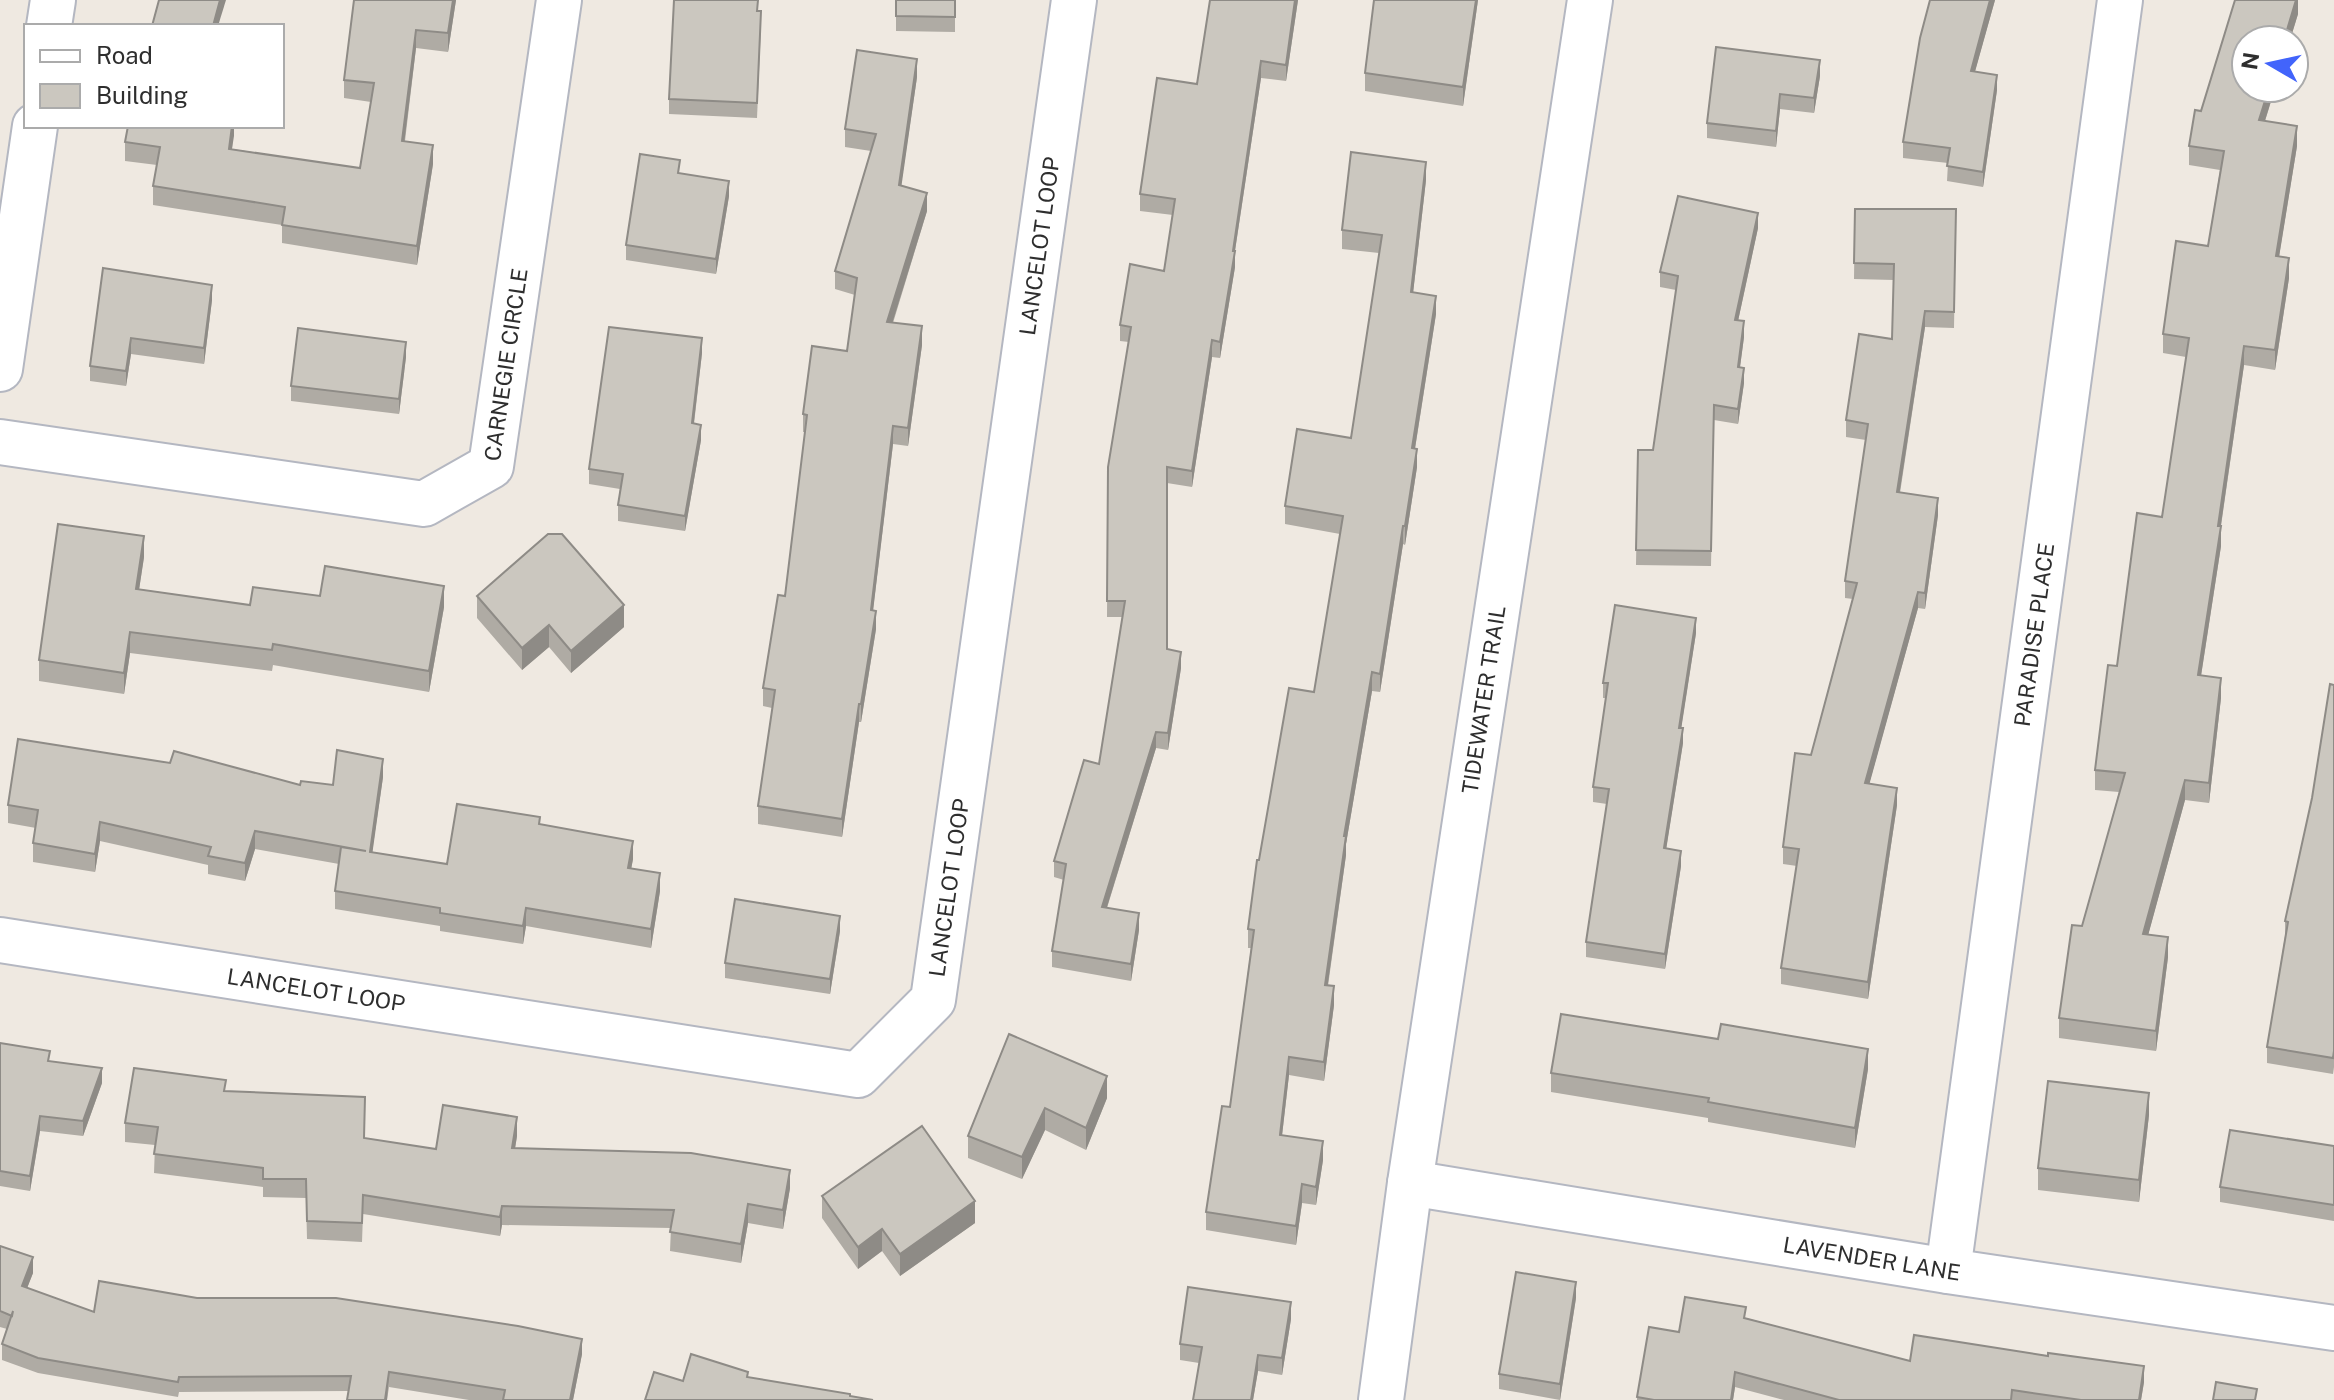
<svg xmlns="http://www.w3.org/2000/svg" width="2334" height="1400" font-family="'Public Sans',sans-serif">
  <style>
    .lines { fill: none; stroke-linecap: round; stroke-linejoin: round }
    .minor-casing { stroke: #b4b7c1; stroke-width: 48 }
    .minor { stroke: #fff; stroke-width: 44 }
    .wall { fill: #afaba4 }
    .shaded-wall { fill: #8e8b86 }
    .building { fill: #cbc7bf; stroke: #8e8b86; stroke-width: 2 }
    .labels { text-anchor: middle; stroke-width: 7; stroke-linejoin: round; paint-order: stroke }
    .street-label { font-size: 22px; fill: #2e2e2e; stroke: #fff }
  </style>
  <rect width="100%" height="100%" fill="#efe9e1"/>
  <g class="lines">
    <g class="minor-casing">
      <g id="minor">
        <polyline points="49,26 53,0"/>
        <polyline points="0,369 35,126"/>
        <path id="s1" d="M0,442L424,504L491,466L559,0"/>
        <path id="s2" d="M0,940L858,1075L933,1000L1074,0"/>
        <path id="s3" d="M1410,1183L1948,1271L2334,1328"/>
        <path id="s4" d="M1948,1271L2120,0"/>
        <path id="s5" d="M1381,1400L1410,1183L1590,0"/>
      </g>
    </g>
    <use href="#minor" class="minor"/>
  </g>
  <g class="wall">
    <polygon points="354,0 456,0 448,52 416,48 405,141 433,164 417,265 282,243 282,225 153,205 153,186 157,165 125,161 125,142 234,126 232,149 360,168 371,102 344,98 344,80"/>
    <polygon points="896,0 955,0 955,32 896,31"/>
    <polygon points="1210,0 1298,0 1286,81 1261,78 1235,251 1235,267 1220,358 1212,357 1192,487 1167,483 1167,649 1181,668 1168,750 1156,748 1107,908 1139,930 1131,981 1052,967 1052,951 1064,880 1054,877 1054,861 1099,764 1122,617 1107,617 1108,467 1129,342 1120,341 1120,325 1164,271 1173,215 1140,211 1140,194 1197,84"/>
    <polygon points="1374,0 1478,0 1463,106 1365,91 1365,73"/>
    <polygon points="1930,0 1995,0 1975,71 1997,90 1983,187 1947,181 1948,163 1903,158 1903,142"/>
    <polygon points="2298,0 2298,14 2265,121 2297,146 2279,256 2289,278 2275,370 2244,365 2221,526 2221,546 2201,676 2221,698 2209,803 2185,800 2148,935 2168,957 2156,1051 2059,1038 2059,1018 2119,792 2095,790 2095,770 2117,666 2162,517 2186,357 2163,353 2163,334 2208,246 2220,170 2189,165 2189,146 2201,111"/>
    <polygon points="761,26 757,118 669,114 669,99"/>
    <polygon points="1820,76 1814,113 1780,109 1776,147 1707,138 1707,123"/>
    <polygon points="917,77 901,185 927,211 893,323 922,345 908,446 893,444 873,610 876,629 861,722 859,722 842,837 758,824 758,806 772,708 763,706 763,688 785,596 805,432 803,432 803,414 847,351 855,295 835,289 835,271 871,151 845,147 845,129"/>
    <polygon points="680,173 729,196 716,274 626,260 626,245"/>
    <polygon points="1426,180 1413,293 1436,314 1415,449 1417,467 1405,545 1403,544 1380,692 1372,691 1346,844 1346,855 1328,986 1334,1005 1324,1081 1289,1075 1282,1135 1323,1160 1316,1205 1302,1203 1296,1245 1206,1230 1206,1212 1230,1107 1251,948 1248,948 1248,929 1259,860 1314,692 1340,534 1285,524 1285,506 1351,438 1379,253 1342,249 1342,230"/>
    <polygon points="1855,209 1956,209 1954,328 1925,327 1900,493 1938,515 1925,609 1918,608 1869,784 1897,805 1868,999 1781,984 1781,968 1797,866 1783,864 1783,847 1811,755 1853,599 1845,598 1845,581 1866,440 1846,437 1846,420 1892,339 1894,280 1854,279"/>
    <polygon points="1758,228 1738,321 1744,337 1740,367 1744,383 1738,424 1714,420 1711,566 1636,565 1638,450 1653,450 1676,290 1660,287 1660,272"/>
    <polygon points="103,268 212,300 204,364 131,354 126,386 90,381 90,366"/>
    <polygon points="702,353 694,424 701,440 685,531 618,521 618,505 620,489 589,484 589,469"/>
    <polygon points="406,357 399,414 291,401 291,386"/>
    <polygon points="144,557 139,589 250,605 320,596 444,607 429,692 273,665 272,671 130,653 124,694 39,681 39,660"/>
    <polygon points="477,596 624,627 571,673 549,647 522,670 477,618"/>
    <polygon points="1696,633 1681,728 1683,743 1666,849 1681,866 1665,969 1586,957 1586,942 1607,804 1593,802 1593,787 1606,698 1603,698 1603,683"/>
    <polygon points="2334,685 2334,1067 2333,1074 2267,1063 2267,1047 2285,936 2285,921 2312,798"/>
    <polygon points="383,777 372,852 447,864 540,824 633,859 631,869 660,891 651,948 526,926 523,944 440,931 440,926 335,909 335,891 339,864 255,849 245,881 208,874 208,865 100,841 95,872 33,862 33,843 36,828 8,823 8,805 300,785 333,785"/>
    <polygon points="840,931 830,994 725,978 725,963"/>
    <polygon points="0,1043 50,1061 102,1083 83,1136 40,1131 30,1191 0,1186"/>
    <polygon points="1868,1069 1855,1148 1708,1122 1708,1118 1551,1092 1551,1073"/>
    <polygon points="1107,1076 1107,1098 1086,1150 1045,1130 1022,1179 968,1158 968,1136"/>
    <polygon points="226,1091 365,1138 436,1149 517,1136 515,1148 790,1188 783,1229 748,1223 741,1263 670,1251 671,1228 502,1225 500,1236 363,1214 362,1242 307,1239 306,1198 263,1197 263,1187 154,1173 155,1145 125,1142 125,1123"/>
    <polygon points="2149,1115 2139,1202 2038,1190 2038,1168"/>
    <polygon points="2334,1146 2334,1221 2220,1202 2220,1187"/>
    <polygon points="822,1196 975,1223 900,1276 882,1251 858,1269 822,1218"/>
    <polygon points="0,1246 33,1273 27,1288 94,1312 197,1298 582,1354 573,1400 469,1400 389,1387 387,1400 347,1400 349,1391 179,1392 178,1397 38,1373 2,1360 2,1344 7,1329 0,1327"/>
    <polygon points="1576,1298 1560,1400 1499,1389 1499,1374"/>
    <polygon points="1746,1318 1910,1361 2144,1382 2141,1400 1784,1400 1735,1387 1733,1400 1637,1400 1637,1397 1679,1332"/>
    <polygon points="1291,1319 1282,1375 1258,1371 1253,1400 1193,1400 1199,1363 1180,1360 1180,1344"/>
  </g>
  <g class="shaded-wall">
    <polygon points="220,0 226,0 218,26 213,26"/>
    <polygon points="453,0 456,0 448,52 448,33"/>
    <polygon points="1295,0 1298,0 1286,81 1286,65"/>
    <polygon points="1476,0 1478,0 1463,106 1463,87"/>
    <polygon points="1990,0 1995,0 1971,86 1971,71"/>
    <polygon points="2296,0 2298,0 2298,14 2290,40 2284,40"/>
    <polygon points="416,30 416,48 402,160 402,141"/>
    <polygon points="917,59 917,77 899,203 899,185"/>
    <polygon points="1820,60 1820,76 1814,113 1814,98"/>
    <polygon points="1261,61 1261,78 1234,257 1235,251 1235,267 1220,358 1220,342"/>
    <polygon points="1997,75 1997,90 1983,187 1983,172"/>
    <polygon points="2269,88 2275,88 2259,140 2259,120"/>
    <polygon points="1780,94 1780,109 1776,147 1776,131"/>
    <polygon points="232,126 234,126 234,136 229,167 229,149"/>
    <polygon points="2297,126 2297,146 2276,276 2276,256"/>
    <polygon points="433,145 433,164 417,265 417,246"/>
    <polygon points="1426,162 1426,180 1411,311 1411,292"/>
    <polygon points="729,181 729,196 716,274 716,259"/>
    <polygon points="927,193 927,211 887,340 887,322"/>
    <polygon points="1758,213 1758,228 1735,335 1735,320"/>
    <polygon points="2289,258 2289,278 2275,370 2275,350"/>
    <polygon points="212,285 212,300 204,364 204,348"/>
    <polygon points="1436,296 1436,314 1412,467 1412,448"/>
    <polygon points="1925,311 1925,327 1897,509 1897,492"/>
    <polygon points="1744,321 1744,337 1738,382 1738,367"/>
    <polygon points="922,326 922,345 908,446 908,428"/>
    <polygon points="131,338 131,354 126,386 126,371"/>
    <polygon points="702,338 702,353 692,438 692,423"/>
    <polygon points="1212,340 1212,357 1192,487 1192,471"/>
    <polygon points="406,342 406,357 399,414 399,399"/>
    <polygon points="2244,346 2244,365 2218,545 2218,526"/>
    <polygon points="1744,368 1744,383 1738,424 1738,409"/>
    <polygon points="701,425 701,440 685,531 685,516"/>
    <polygon points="893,426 893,444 871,628 871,610"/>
    <polygon points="1417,449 1417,467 1405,545 1405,526"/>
    <polygon points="1938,498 1938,515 1925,609 1925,593"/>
    <polygon points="1403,526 1403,544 1380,692 1380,674"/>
    <polygon points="2221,526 2221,546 2198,695 2198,675"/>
    <polygon points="144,536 144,557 136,610 136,589"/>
    <polygon points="444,586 444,607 429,692 429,671"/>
    <polygon points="1918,592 1918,608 1865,800 1865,783"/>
    <polygon points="624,605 624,627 571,673 571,651"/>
    <polygon points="876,611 876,629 861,722 861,704"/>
    <polygon points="1696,618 1696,633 1679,743 1679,728"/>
    <polygon points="549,625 549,647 522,670 522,648"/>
    <polygon points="130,632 130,653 124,694 124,673"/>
    <polygon points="1181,652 1181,668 1168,750 1168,733"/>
    <polygon points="1372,672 1372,691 1346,844 1346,855 1325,1004 1325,985 1344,836"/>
    <polygon points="2221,678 2221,698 2209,803 2209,783"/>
    <polygon points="859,704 859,722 842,837 842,819"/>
    <polygon points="1683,728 1683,743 1664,863 1664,848"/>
    <polygon points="1156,732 1156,748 1102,923 1102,907"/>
    <polygon points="383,759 383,777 370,870 370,852"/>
    <polygon points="2185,780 2185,800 2143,954 2143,934"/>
    <polygon points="1897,788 1897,805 1868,999 1868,982"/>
    <polygon points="100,822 100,841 95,872 95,854"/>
    <polygon points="255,831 255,849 245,881 245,863"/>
    <polygon points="633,841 633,859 628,886 628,868"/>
    <polygon points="1681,851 1681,866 1665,969 1665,954"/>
    <polygon points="660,873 660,891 651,948 651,929"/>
    <polygon points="526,908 526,926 523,944 523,926"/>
    <polygon points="1139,913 1139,930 1131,981 1131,964"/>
    <polygon points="840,916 840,931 830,994 830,979"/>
    <polygon points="2168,937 2168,957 2156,1051 2156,1031"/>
    <polygon points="1334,986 1334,1005 1324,1081 1324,1062"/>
    <polygon points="1868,1049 1868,1069 1855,1148 1855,1128"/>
    <polygon points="1289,1057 1289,1075 1280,1153 1280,1135"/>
    <polygon points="102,1068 102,1083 83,1136 83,1121"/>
    <polygon points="1107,1076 1107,1098 1086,1150 1086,1128"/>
    <polygon points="2149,1093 2149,1115 2139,1202 2139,1180"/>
    <polygon points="1045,1108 1045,1130 1022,1179 1022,1157"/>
    <polygon points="40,1116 40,1131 30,1191 30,1176"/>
    <polygon points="517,1117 517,1136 512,1167 512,1148"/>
    <polygon points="1323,1141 1323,1160 1316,1205 1316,1187"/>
    <polygon points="790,1170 790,1188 783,1229 783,1210"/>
    <polygon points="1302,1184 1302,1203 1296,1245 1296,1226"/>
    <polygon points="975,1201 975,1223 900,1276 900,1254"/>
    <polygon points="748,1204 748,1223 741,1263 741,1244"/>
    <polygon points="502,1206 502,1225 500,1236 500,1217"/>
    <polygon points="882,1229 882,1251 858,1269 858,1247"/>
    <polygon points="33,1257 33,1273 22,1301 22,1286"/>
    <polygon points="1576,1282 1576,1298 1560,1400 1560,1384"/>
    <polygon points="1291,1302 1291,1319 1282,1375 1282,1358"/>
    <polygon points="582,1339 582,1354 573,1400 570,1400"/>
    <polygon points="1258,1355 1258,1371 1253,1400 1251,1400"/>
    <polygon points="2144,1366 2144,1382 2141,1400 2139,1400"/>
    <polygon points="389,1372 387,1400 385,1400"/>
    <polygon points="1735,1372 1735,1387 1733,1400 1731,1400"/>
  </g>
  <g class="building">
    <polygon points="159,0 220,0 213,26 152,26"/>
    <polygon points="354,0 453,0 448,33 416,30 402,141 433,145 417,246 282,225 285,207 153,186 160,147 125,142 128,126 232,126 229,149 360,168 374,83 344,80"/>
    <polygon points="674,0 758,0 757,11 761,11 757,103 669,99"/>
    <polygon points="896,0 955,0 955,17 896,16"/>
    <polygon points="1210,0 1295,0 1286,65 1261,61 1233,251 1235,251 1220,342 1212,340 1192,471 1167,467 1167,649 1181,652 1168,733 1156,732 1102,907 1139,913 1131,964 1052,951 1066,864 1054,861 1084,760 1099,764 1125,601 1107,601 1108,467 1131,327 1120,325 1130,264 1164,271 1175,199 1140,194 1157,78 1197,84"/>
    <polygon points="1374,0 1476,0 1463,87 1365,73"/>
    <polygon points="1930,0 1990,0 1971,71 1997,75 1983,172 1947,166 1950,148 1903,142 1920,38"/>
    <polygon points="2235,0 2296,0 2284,40 2246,40 2246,88 2269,88 2259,120 2297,126 2276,256 2289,258 2275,350 2244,346 2218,526 2221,526 2198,675 2221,678 2209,783 2185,780 2143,934 2168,937 2156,1031 2059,1018 2072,925 2082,926 2125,773 2095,770 2108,665 2117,666 2137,513 2162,517 2189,338 2163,334 2176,241 2208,246 2224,151 2189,146 2195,110 2201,111"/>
    <polygon points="1716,47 1820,60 1814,98 1780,94 1776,131 1707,123"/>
    <polygon points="857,50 917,59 899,185 927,193 887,322 922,326 908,428 893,426 871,610 876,611 861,704 859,704 842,819 758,806 775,690 763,688 778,595 785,596 807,415 803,414 812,346 847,351 857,278 835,271 876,134 845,129"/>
    <polygon points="1351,152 1426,162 1411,292 1436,296 1412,448 1417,449 1405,526 1403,526 1380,674 1372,672 1344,836 1346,836 1325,985 1334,986 1324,1062 1289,1057 1280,1135 1323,1141 1316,1187 1302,1184 1296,1226 1206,1212 1222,1106 1230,1107 1254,930 1248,929 1257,860 1259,860 1289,688 1314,692 1343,516 1285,506 1297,429 1351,438 1382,235 1342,230"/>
    <polygon points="640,154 680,160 678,173 729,181 716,259 626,245"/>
    <polygon points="1678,196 1758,213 1735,320 1744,321 1738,367 1744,368 1738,409 1714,405 1711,551 1636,550 1638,450 1653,450 1678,276 1660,272"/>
    <polygon points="1855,209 1956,209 1954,312 1925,311 1897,492 1938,498 1925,593 1918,592 1865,783 1897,788 1868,982 1781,968 1799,849 1783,847 1795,753 1811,755 1857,583 1845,581 1868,424 1846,420 1859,334 1892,339 1894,264 1854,263"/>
    <polygon points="103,268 212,285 204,348 131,338 126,371 90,366"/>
    <polygon points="609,327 702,338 692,423 701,425 685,516 618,505 623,474 589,469"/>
    <polygon points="298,328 406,342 399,399 291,386"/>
    <polygon points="58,524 144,536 136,589 250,605 253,587 320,596 325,566 444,586 429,671 273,644 272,650 130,632 124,673 39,660"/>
    <polygon points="548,534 562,534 624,605 571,651 549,625 522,648 477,596"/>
    <polygon points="1615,605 1696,618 1679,728 1683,728 1664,848 1681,851 1665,954 1586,942 1609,789 1593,787 1608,683 1603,683"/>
    <polygon points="2330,684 2334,685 2334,1051 2333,1058 2267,1047 2288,922 2285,921 2312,798"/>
    <polygon points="18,739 170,763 174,751 300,785 301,781 333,785 337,750 383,759 370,852 447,864 457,804 540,817 539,824 633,841 628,868 660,873 651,929 526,908 523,926 440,913 440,908 335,891 341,847 366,851 255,831 245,863 208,856 211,847 100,822 95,854 33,843 38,810 8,805"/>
    <polygon points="735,899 840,916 830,979 725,963"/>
    <polygon points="1561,1014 1718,1039 1721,1024 1868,1049 1855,1128 1708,1102 1709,1098 1551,1073"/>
    <polygon points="1009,1034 1107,1076 1086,1128 1045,1108 1022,1157 968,1136"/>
    <polygon points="0,1043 50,1051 48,1061 102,1068 83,1121 40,1116 30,1176 0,1171"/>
    <polygon points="134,1068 226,1080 224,1091 365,1097 364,1138 436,1149 443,1105 517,1117 512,1148 691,1153 790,1170 783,1210 748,1204 741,1244 670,1232 674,1210 502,1206 500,1217 363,1195 362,1223 307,1221 306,1179 263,1179 263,1168 154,1154 158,1127 125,1123"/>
    <polygon points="2048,1081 2149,1093 2139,1180 2038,1168"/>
    <polygon points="922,1126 975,1201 900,1254 882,1229 858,1247 822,1196"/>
    <polygon points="2230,1130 2334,1146 2334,1205 2220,1187"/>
    <polygon points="0,1246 33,1257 22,1286 94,1312 99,1281 197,1298 336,1298 518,1326 582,1339 570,1400 503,1400 505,1390 389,1372 385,1400 347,1400 351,1376 179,1377 178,1382 38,1358 2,1344 13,1311 12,1316 0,1311"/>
    <polygon points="1516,1272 1576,1282 1560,1384 1499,1374"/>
    <polygon points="1188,1287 1291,1302 1282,1358 1258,1355 1251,1400 1193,1400 1202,1347 1180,1344"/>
    <polygon points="1685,1297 1746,1307 1744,1318 1910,1361 1914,1335 2048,1356 2048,1353 2144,1366 2139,1400 2081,1400 2012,1390 2011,1400 1839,1400 1735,1372 1731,1400 1654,1400 1637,1397 1649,1327 1679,1332"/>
    <polygon points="691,1354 748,1372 747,1377 850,1394 850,1396 873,1400 645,1400 654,1372 683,1381"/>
    <polygon points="2216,1382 2257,1389 2255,1400 2213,1400"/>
  </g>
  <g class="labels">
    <g class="street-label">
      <text dy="8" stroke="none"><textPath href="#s2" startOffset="1736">LANCELOT LOOP</textPath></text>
      <text dy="8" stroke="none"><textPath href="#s1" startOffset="608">CARNEGIE CIRCLE</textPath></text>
      <text dy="8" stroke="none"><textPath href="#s4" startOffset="642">PARADISE PLACE</textPath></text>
      <text dy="8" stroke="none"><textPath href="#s5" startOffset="708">TIDEWATER TRAIL</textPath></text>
      <text dy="8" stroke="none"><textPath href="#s2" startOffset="1088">LANCELOT LOOP</textPath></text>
      <text dy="8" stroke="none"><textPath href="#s2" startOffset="320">LANCELOT LOOP</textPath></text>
      <text dy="8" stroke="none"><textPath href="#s3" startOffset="468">LAVENDER LANE</textPath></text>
    </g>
  </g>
  <rect x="24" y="24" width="260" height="104" fill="#ffffff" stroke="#ababab" stroke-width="2"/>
  <rect x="40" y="50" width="40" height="12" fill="#ffffff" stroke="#ababab" stroke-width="2"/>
  <text x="96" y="64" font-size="24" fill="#2e2e2e">Road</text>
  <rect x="40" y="84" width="40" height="24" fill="#cbc7bf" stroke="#ababab" stroke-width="2"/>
  <text x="96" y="104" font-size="24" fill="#2e2e2e">Building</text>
  <g transform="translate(2270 64) rotate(279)"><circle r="38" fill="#ffffff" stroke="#ababab" stroke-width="2"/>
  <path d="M0-6L14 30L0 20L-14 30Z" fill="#4264fb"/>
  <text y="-12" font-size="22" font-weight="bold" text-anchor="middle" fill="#2e2e2e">N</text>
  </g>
</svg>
